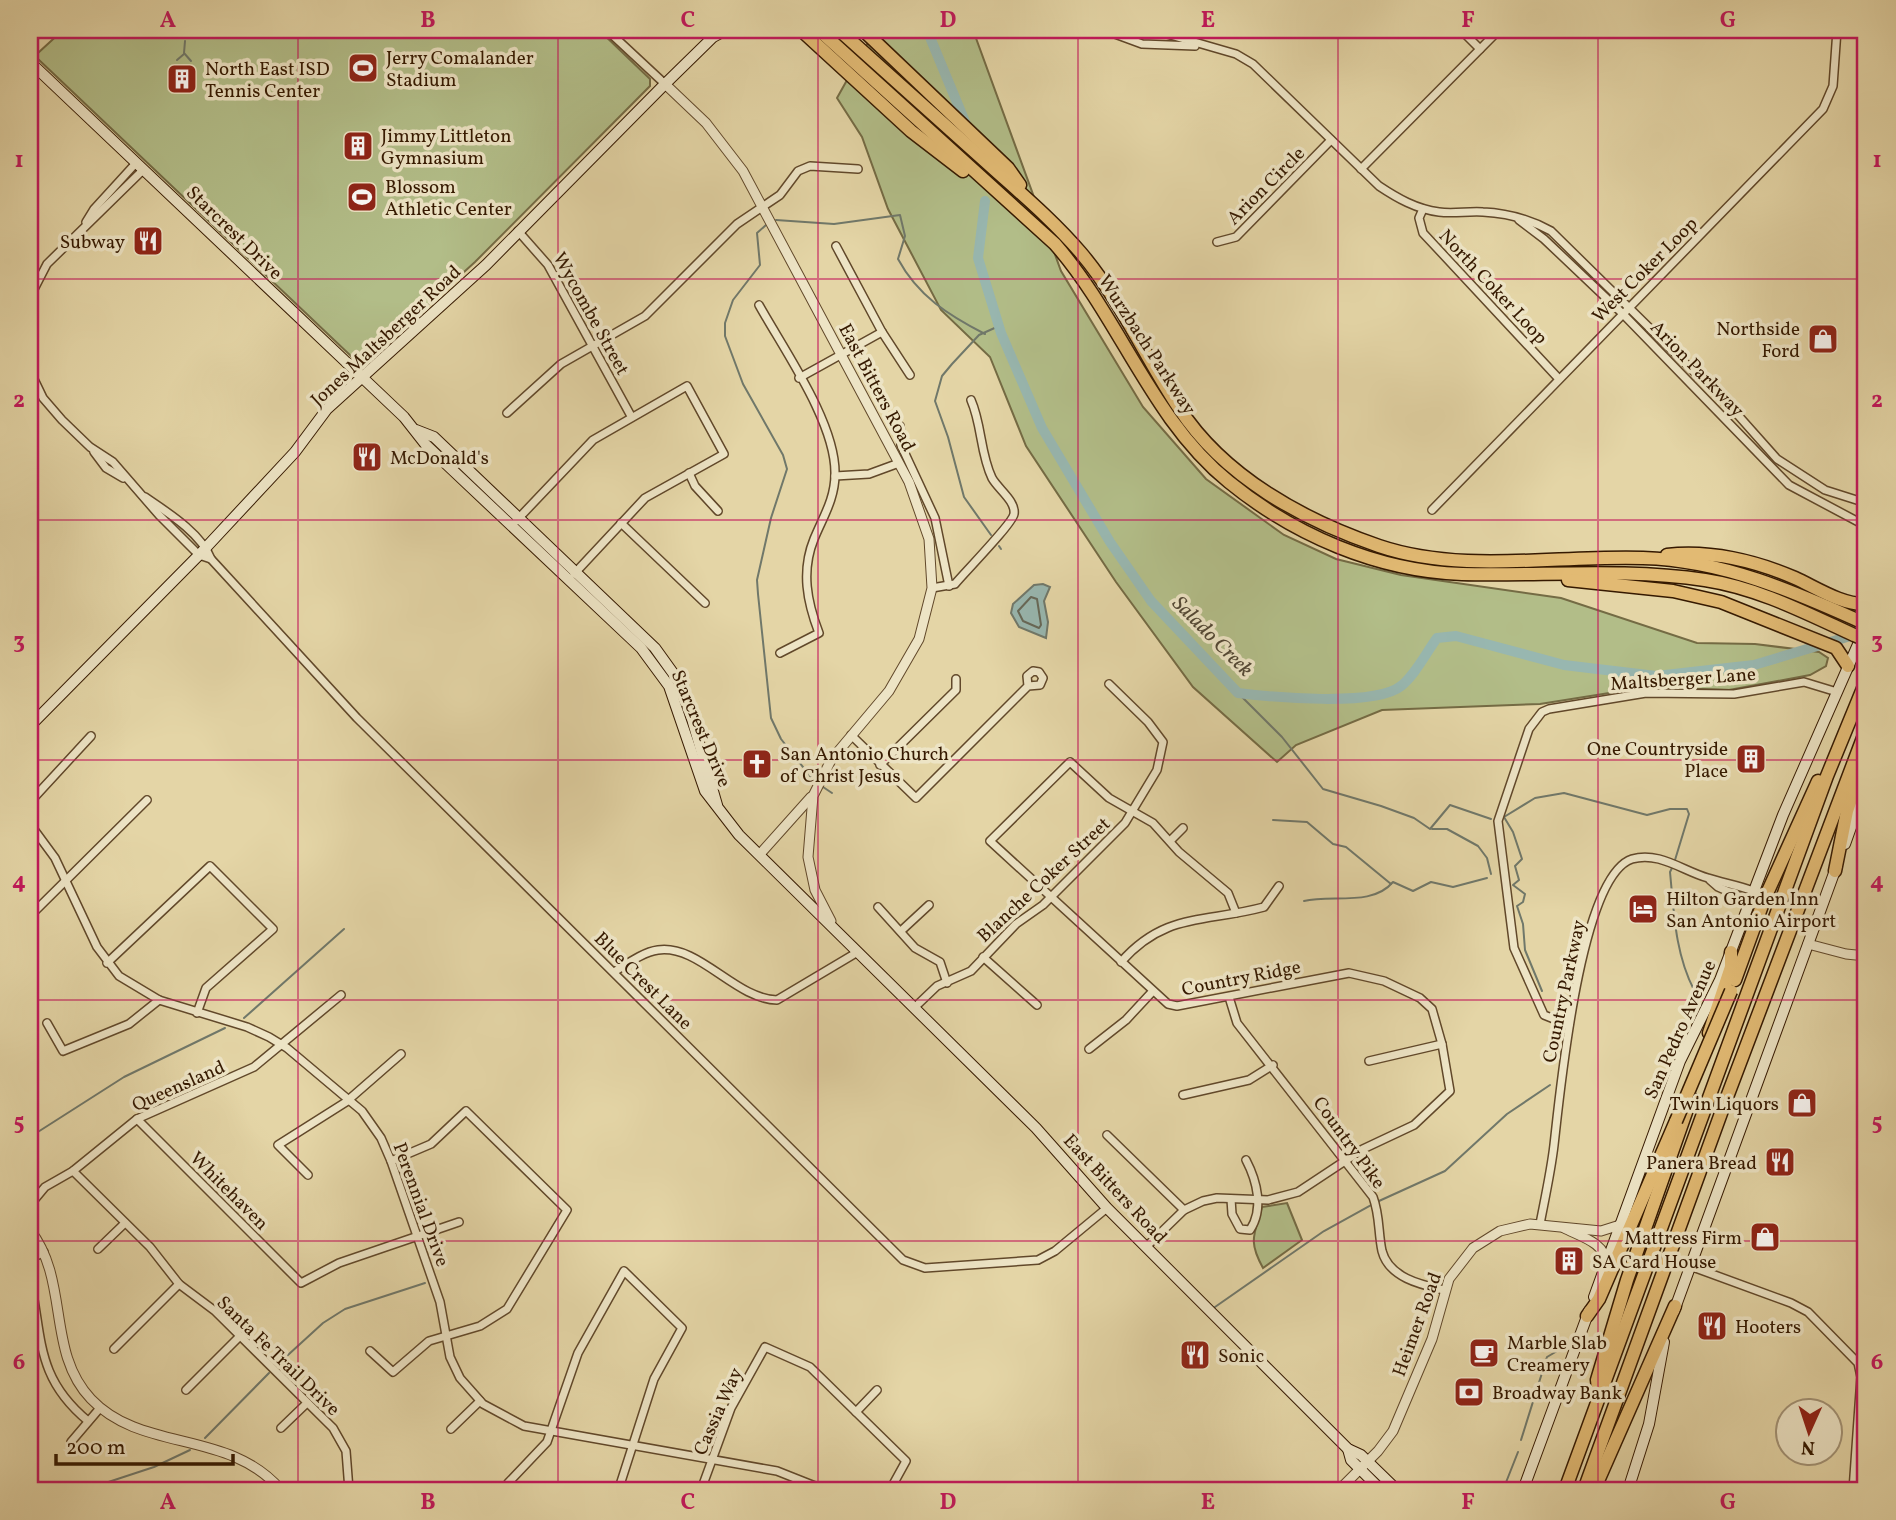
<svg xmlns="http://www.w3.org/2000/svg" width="1896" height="1520" font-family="Vollkorn,serif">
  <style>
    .green { fill: #b2bd88; stroke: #746b44; stroke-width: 2 }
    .water { fill: #98b7b0; stroke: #70786a; stroke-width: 2 }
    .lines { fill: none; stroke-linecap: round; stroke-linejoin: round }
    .shore { stroke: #666858; stroke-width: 2 }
    .stream { stroke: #70786a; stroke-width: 2 }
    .river { stroke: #98b7b0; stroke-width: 10 }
    .minor-casing { stroke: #61482a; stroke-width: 10 }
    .tertiary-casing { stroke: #61482a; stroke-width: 11 }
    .secondary-casing { stroke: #351900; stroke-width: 12 }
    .motorway-casing { stroke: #351900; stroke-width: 15 }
    .minor { stroke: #ede4c5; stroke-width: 7 }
    .tertiary { stroke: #ede4c5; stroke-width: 9 }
    .secondary { stroke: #ede4c5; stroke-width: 10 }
    .motorway { stroke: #e2ba73; stroke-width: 12 }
    .motorway-bridge-casing { stroke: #351900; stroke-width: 15; stroke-linecap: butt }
    .motorway-bridge { stroke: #e2ba73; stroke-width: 12 }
    .grid { fill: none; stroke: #c2185b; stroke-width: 2; stroke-opacity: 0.55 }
    .labels { text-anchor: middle; stroke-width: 7; stroke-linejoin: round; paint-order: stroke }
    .poi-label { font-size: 19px; fill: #351900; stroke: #ede4c5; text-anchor: start }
    .street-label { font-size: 19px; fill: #351900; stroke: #ede4c5 }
    .water-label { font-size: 21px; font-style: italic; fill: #534835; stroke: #ede4c5 }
    .neatline { fill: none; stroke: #c2185b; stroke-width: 2.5 }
    .grid-label { font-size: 23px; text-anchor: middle; font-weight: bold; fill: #c2185b }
  </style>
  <rect width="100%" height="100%" fill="#e4d5a6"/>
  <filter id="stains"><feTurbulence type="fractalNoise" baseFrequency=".00286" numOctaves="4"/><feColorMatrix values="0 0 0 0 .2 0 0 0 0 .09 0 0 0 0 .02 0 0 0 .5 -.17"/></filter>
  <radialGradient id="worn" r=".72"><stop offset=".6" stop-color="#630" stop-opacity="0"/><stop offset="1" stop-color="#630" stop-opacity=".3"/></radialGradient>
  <g class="green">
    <polygon points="63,30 66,32 69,30 599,30 650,79 650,86 475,262 367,360 352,357 38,59 38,53"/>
    <polygon points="875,30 973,30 1061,271 1143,407 1206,479 1284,535 1336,559 1401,575 1561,598 1697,643 1755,644 1819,652 1828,658 1826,666 1810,675 1729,690 1647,687 1540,704 1382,710 1296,745 1277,762 1193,687 1116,582 1026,446 990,357 941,310 888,209 862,137 837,98"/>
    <path d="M1287,1203L1302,1240L1263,1268C1248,1241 1254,1235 1262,1207Z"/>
  </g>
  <polygon class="water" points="1034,585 1043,584 1050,587 1044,601 1048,622 1046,638 1019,627 1011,613 1013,604"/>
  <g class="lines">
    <polygon class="shore" points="1031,597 1037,599 1041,625 1039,628 1023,621 1018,611"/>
    <g class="stream">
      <polyline points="185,41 184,53 191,61"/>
      <polyline points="177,60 184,54"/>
      <path d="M776,220L834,224L900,215L905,236L898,259C918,296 948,315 985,334"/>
      <polyline points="766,225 757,233 760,265 733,300 725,323 725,336 743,384 783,455 787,469 771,518 757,580 758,594 771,718 781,739 814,781"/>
      <polyline points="991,535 964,497 948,437 935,401 942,376 952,364 979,335 999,326"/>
      <polyline points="999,546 1001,549"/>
      <polyline points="1238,693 1282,737 1323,789 1381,806 1414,818 1430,829 1450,805 1491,819"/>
      <polyline points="823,787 832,793"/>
      <polyline points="1273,820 1307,822 1333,844 1346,847 1391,884"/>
      <polyline points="1432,829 1447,829 1478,846 1487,858 1491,874"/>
      <path d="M1673,866L1670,872C1674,913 1675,953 1694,990"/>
      <path d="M1304,901C1331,894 1372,907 1393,882L1413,891L1431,882L1453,887L1487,878"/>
      <polyline points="1542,991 1525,950 1523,924 1517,906 1523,902 1525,894 1513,885 1519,880 1515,866 1522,859 1513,832 1504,817 1535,798 1564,793 1647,815 1670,809 1687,809 1689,814 1675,860"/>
      <polyline points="244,1018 344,929"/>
      <polyline points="30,1137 124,1077 225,1028"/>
      <polyline points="1379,1201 1445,1171 1507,1114 1550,1085"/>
      <polyline points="1215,1307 1324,1231 1371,1205"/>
      <polyline points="277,1365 323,1323 345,1309 425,1283"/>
      <polyline points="205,1438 269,1373"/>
      <polyline points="1521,1440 1547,1357 1569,1344"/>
      <polyline points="1647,1482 1648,1482"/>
      <polyline points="30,1488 32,1490"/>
      <polyline points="84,1490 154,1467 190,1450"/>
      <polyline points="1503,1490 1518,1452"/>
    </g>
    <g class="river">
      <polyline points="927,30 968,129"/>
      <path d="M985,201L978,258L1001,333L1042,428L1110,542L1151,601L1238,693C1271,697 1375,707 1401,686C1415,675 1426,653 1437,638L1456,636L1564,665L1656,676L1754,665L1857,634"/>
    </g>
    <g class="minor-casing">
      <g id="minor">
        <polyline points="607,30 665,84"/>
        <polyline points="1104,30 1142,44 1195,46"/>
        <path d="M1153,30L1236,54L1253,64L1379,186C1397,198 1416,209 1439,212C1453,214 1468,211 1483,212C1506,213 1531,220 1551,231L1737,414L1777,459L1825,490L1866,503"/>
        <polyline points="1461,30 1480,49"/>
        <polyline points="1361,169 1499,30"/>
        <polyline points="1423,209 1419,218 1423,233 1559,379"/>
        <polyline points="1519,220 1544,239 1622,313 1789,485 1866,526"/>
        <polyline points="86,222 94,209 136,163"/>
        <polyline points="518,231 548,265 631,416"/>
        <polyline points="1217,242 1236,237 1331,140"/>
        <polyline points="836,246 882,332 910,375"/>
        <polyline points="30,297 47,264 143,170"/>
        <path d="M759,305C784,350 836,423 835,474C835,499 823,517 814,539C801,571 807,602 819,633L780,653"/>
        <polyline points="30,371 43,398 62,420 90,447 113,462 159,515 199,555 211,559"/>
        <polyline points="799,378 882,332"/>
        <polyline points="507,413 561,364 645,316 737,224 780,195 798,171 810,166 858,169"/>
        <polyline points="900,426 901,445 935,518 949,586"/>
        <polyline points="94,452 106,468 123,478"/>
        <polyline points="689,473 695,486 718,511"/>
        <polyline points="835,476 869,474 899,463"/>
        <path d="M145,497C167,512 201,533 211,559L357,718L903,1260L925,1268L1038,1260L1055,1251L1107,1208"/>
        <polyline points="1432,510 1823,109 1833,86 1837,30"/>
        <polyline points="516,521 593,440 687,386 724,454 645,498 574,574"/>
        <polyline points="621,523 705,603"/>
        <path d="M932,588L955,584C965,572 1013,523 1014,514C1016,501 998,489 992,478C980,453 982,425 971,400"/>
        <polyline points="851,735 916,798 1028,686 1040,685 1043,678 1039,672 1033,671 1027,676 1028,686"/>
        <polyline points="880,765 956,690 956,679"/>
        <polyline points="30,802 91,736"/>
        <polyline points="30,824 55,858 97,947 119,976 159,1000 247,1027 269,1037 287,1048 362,1111 381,1138 391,1161 440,1302 450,1357 460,1378 483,1404 524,1426 777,1471 825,1490"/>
        <polyline points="1170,841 1183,828"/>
        <polyline points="1710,880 1718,887 1750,901"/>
        <polyline points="878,907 915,948 940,962 947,983"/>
        <polyline points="30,916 147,800"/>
        <polyline points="902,930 929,905"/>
        <polyline points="983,957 1037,1005"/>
        <path d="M1121,962C1165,912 1205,923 1264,907L1279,886"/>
        <polyline points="107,963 210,866 273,929 206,988 197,1013"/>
        <path d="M614,972C627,964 643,952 658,950C699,944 735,999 777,1000L856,953"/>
        <path d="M1229,997L1237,1023L1373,1197C1380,1216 1378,1232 1382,1251C1389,1278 1422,1285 1444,1290"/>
        <polyline points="914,1008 937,986 971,971 1016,924 1043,905 1125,823 1157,770 1163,742 1148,722 1109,684"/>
        <polyline points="47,1023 63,1051 129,1024 159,1000"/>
        <polyline points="1569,1025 1544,1015 1514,948 1498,821 1529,729 1542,712 1549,709 1646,693 1734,694 1804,682 1837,692"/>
        <polyline points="1089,1049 1126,1020 1152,992"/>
        <polyline points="1369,1061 1442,1044"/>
        <polyline points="1183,1095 1249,1080 1273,1065"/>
        <polyline points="137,1119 301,1283 339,1263 459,1222"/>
        <polyline points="1107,1135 1184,1210"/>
        <polyline points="73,1171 150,1247 179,1284 215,1311 333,1428 346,1451 349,1490"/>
        <polyline points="308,1175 278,1145 346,1102 401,1054"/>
        <path d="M1231,1199L1232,1214L1240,1229L1250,1230C1264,1209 1257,1181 1246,1160"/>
        <polyline points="30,1205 45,1187 73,1171 137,1119 254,1067 341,995"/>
        <path d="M1540,1224C1545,1198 1551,1171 1554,1145C1560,1093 1580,876 1632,859C1659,851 1683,871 1708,878C1723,883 1738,885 1753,891"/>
        <polyline points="1146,1247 1184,1210 1203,1201 1217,1198 1268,1200 1298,1192 1363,1149 1414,1125 1450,1091 1442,1044 1432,1009 1420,998 1384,981 1349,973 1177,1006 1168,1004 990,841 1070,762 1109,798 1153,823 1179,852 1228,893 1236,913"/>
        <polyline points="98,1249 125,1223"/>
        <polyline points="30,1259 44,1252"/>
        <polyline points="1690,1266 1791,1303 1808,1312 1858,1363 1861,1377 1853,1490"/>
        <path d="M30,1278C43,1338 35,1377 88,1421"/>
        <polyline points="114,1349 179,1284"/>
        <polyline points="370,1351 393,1372 429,1341 480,1326 507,1309 567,1210 466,1111 431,1144 391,1161"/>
        <polyline points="186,1390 239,1337"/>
        <polyline points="856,1412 877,1390"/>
        <polyline points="281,1428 307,1403"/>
        <polyline points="451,1429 480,1401"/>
        <polyline points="71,1442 100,1408"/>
        <polyline points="510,1490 508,1483 547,1442 578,1353 624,1271 682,1328 654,1379 619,1488"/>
        <polyline points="701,1490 731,1408 765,1347 810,1367 906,1461 890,1490"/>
      </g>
    </g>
    <g class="tertiary-casing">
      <g id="tertiary">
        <polyline points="665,84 706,123 743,171 909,482 929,539 932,588 919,639 889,691 831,760 813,796 808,857 815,890 831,921"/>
        <polyline points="760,854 811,797"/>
        <polyline points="1808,944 1846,954 1866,956"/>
        <path d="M1564,1228C1579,1236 1607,1243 1606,1264"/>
        <path d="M30,1230C70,1281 46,1352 91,1399C142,1453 229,1429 281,1490"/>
        <polyline points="1339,1490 1378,1451 1393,1431 1432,1339 1449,1279 1473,1248 1500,1231 1530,1224 1601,1231 1620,1225"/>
      </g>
    </g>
    <g class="secondary-casing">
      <g id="secondary">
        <polyline points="30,62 404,417 426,445 641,648 669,686 705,791 739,835 1036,1128 1107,1208 1348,1449 1361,1455 1397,1490"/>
        <polyline points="416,430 434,437 655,648 678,680 686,698 717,805"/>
        <polyline points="30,726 199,555 295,452 327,409 486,265 665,84 713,37 726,30"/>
        <polyline points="1845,844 1866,785"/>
        <polyline points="1594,1297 1680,1061 1720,980 1783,815 1863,633"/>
        <polyline points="1674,1311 1837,865"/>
        <polyline points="1348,1449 1351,1460 1381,1490"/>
        <polyline points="1523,1490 1589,1311"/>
        <polyline points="1628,1490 1649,1424 1664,1342"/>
      </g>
    </g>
    <g class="motorway-casing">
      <g id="motorway">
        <polyline points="801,30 911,131 963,171"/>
        <path d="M819,30L1055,244C1120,318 1151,419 1229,482C1294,535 1377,571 1462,574C1543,576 1625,568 1705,580C1758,588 1806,613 1854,635"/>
        <path d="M839,30C887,73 936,117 985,161C1018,191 1052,219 1081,253C1120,299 1145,357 1179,408C1224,477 1303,520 1379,546C1462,574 1557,555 1643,558C1723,560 1795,592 1866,624"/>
        <polyline points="863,30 1008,168 1020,185"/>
        <path d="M1667,555C1710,550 1756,561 1795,578C1817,588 1842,605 1866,604"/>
        <polyline points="1568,580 1673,591 1721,602 1836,648 1848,666"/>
        <polyline points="1835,871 1847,811 1866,755"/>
        <polyline points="1735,980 1764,900 1818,781"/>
        <polyline points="1709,1033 1731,967 1731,952"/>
        <polyline points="1587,1316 1599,1299 1676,1121"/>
        <polyline points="1598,1389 1597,1380 1627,1280 1691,1098"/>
        <polyline points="1565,1490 1827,776 1866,681"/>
        <polyline points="1584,1490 1724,1105 1866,730"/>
        <polyline points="1594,1490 1675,1306"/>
      </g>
    </g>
    <use href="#minor" class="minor"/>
    <use href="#tertiary" class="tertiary"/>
    <use href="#secondary" class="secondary"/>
    <use href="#motorway" class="motorway"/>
    <g class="motorway-bridge-casing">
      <g id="motorway-bridge">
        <polyline points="1854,635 1866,640"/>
        <polyline points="1676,1121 1731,991"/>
      </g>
    </g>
    <use href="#motorway-bridge" class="motorway-bridge"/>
  </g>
  <path class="grid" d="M298,30V1490M558,30V1490M818,30V1490M1078,30V1490M1338,30V1490M1598,30V1490M30,279H1866M30,520H1866M30,760H1866M30,1000H1866M30,1241H1866"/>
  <defs>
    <g id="stadium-square" transform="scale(1.575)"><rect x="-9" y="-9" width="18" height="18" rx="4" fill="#8f2418" stroke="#ede4c5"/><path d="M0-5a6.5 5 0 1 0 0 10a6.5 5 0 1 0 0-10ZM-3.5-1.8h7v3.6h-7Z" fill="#fff"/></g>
    <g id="building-square" transform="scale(1.575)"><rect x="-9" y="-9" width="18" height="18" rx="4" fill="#8f2418" stroke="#ede4c5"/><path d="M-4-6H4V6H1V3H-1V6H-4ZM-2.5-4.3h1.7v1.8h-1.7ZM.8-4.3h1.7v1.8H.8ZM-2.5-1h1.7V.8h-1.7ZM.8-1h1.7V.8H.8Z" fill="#fff"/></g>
    <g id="restaurant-square" transform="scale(1.575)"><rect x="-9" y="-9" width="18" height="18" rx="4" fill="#8f2418" stroke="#ede4c5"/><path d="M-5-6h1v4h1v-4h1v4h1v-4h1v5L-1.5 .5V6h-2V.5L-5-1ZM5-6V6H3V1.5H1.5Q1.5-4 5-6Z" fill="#fff"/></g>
    <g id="shop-square" transform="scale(1.575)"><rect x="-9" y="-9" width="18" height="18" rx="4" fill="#8f2418" stroke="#ede4c5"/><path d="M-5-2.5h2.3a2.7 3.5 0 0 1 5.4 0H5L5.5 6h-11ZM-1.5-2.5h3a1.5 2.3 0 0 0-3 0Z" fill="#fff"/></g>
    <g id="church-square" transform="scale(1.575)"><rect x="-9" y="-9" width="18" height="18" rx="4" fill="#8f2418" stroke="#ede4c5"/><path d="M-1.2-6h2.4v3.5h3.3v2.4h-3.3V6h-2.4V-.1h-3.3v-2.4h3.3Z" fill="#fff"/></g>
    <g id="hotel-square" transform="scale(1.575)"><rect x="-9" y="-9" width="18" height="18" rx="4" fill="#8f2418" stroke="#ede4c5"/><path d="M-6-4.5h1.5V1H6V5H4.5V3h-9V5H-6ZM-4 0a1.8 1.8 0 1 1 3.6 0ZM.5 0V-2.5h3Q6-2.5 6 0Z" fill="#fff"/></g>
    <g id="cafe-square" transform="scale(1.575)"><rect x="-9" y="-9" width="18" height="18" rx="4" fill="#8f2418" stroke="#ede4c5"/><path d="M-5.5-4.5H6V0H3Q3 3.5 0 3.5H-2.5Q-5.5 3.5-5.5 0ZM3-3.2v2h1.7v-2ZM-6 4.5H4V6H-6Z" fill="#fff"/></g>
    <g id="bank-square" transform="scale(1.575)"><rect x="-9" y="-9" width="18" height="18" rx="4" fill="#8f2418" stroke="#ede4c5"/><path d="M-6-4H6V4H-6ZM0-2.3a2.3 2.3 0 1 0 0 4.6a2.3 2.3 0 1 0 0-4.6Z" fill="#fff"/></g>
  </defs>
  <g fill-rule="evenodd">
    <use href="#stadium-square" x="363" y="68"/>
    <use href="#building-square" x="182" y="79"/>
    <use href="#building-square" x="358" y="146"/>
    <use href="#stadium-square" x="362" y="197"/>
    <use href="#restaurant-square" x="148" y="241"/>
    <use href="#shop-square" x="1823" y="339"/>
    <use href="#restaurant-square" x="367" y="457"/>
    <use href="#building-square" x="1751" y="759"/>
    <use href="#church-square" x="757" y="764"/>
    <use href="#hotel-square" x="1643" y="909"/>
    <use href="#shop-square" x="1802" y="1103"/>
    <use href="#restaurant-square" x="1780" y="1162"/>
    <use href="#shop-square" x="1765" y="1237"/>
    <use href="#building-square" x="1569" y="1261"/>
    <use href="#restaurant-square" x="1712" y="1326"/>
    <use href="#cafe-square" x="1484" y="1353"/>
    <use href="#restaurant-square" x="1195" y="1355"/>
    <use href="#bank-square" x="1469" y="1392"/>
  </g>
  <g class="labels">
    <g class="poi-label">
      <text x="386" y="64">Jerry Comalander<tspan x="386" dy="22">Stadium</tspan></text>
      <text x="205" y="75">North East ISD<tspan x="205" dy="22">Tennis Center</tspan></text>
      <text x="381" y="142">Jimmy Littleton<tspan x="381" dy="22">Gymnasium</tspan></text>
      <text x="385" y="193">Blossom<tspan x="385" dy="22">Athletic Center</tspan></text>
      <text x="125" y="248" text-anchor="end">Subway</text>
      <text x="1800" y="335" text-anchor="end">Northside<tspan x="1800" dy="22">Ford</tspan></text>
      <text x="390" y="464">McDonald's</text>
      <text x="1728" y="755" text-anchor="end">One Countryside<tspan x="1728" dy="22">Place</tspan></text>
      <text x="780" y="760">San Antonio Church<tspan x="780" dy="22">of Christ Jesus</tspan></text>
      <text x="1666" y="905">Hilton Garden Inn<tspan x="1666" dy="22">San Antonio Airport</tspan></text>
      <text x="1779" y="1110" text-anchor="end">Twin Liquors</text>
      <text x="1757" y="1169" text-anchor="end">Panera Bread</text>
      <text x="1742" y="1244" text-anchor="end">Mattress Firm</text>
      <text x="1592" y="1268">SA Card House</text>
      <text x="1735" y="1333">Hooters</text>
      <text x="1507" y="1349">Marble Slab<tspan x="1507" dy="22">Creamery</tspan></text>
      <text x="1218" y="1362">Sonic</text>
      <text x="1492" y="1399">Broadway Bank</text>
    </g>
    <g class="street-label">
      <text transform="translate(1265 185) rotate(-45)" y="7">Arion Circle</text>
      <text transform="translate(235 232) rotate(44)" y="7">Starcrest Drive</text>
      <text transform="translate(1644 269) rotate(-45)" y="7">West Coker Loop</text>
      <text transform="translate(1494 286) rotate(47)" y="7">North Coker Loop</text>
      <text transform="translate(592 313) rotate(61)" y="7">Wycombe Street</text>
      <text transform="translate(385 335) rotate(-43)" y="7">Jones Maltsberger Road</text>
      <text transform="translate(1148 344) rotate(57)" y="7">Wurzbach Parkway</text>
      <text transform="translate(1698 368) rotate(46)" y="7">Arion Parkway</text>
      <text transform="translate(878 387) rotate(62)" y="7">East Bitters Road</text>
      <text transform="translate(1683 678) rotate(-4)" y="7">Maltsberger Lane</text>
      <text transform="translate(702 728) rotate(67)" y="7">Starcrest Drive</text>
      <text transform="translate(1043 879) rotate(-43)" y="7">Blanche Coker Street</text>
      <text transform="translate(1241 977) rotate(-11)" y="7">Country Ridge</text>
      <text transform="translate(644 980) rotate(45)" y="7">Blue Crest Lane</text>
      <text transform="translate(1563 991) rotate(-78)" y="7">Country Parkway</text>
      <text transform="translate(1679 1029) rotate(-66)" y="7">San Pedro Avenue</text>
      <text transform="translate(178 1085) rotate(-24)" y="7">Queensland</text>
      <text transform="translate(1350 1142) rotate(54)" y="7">Country Pike</text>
      <text transform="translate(1116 1188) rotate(47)" y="7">East Bitters Road</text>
      <text transform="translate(230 1190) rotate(45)" y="7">Whitehaven</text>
      <text transform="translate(422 1204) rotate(70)" y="7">Perennial Drive</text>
      <text transform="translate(1416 1324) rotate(-70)" y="7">Heimer Road</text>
      <text transform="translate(279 1355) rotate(44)" y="7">Santa Fe Trail Drive</text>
      <text transform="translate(717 1411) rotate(-66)" y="7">Cassia Way</text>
    </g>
    <g class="water-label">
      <text transform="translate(1213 636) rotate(45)" y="7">Salado Creek</text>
    </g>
  </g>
  <rect width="1896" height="1520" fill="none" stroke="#e4d5a6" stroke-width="77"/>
  <g transform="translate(1809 1432) rotate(183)"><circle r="33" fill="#ede4c5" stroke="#a39376" stroke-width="2"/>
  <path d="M0-5L12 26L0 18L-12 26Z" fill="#8f2418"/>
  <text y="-10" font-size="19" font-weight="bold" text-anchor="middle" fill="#351900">N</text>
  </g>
  <path d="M56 1454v10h177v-10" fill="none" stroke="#351900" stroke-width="3.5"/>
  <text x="66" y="1454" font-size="21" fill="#351900" stroke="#ede4c5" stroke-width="5" paint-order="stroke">200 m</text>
  <rect x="38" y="38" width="1819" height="1444" class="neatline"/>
  <g class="grid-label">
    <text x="168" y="27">A</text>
    <text x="428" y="27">B</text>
    <text x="688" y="27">C</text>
    <text x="948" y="27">D</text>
    <text x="1208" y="27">E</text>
    <text x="1468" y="27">F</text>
    <text x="1728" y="27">G</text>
    <text x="19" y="167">1</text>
    <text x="1877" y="167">1</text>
    <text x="19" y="407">2</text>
    <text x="1877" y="407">2</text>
    <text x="19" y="648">3</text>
    <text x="1877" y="648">3</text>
    <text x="19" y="888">4</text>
    <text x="1877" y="888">4</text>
    <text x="19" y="1129">5</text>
    <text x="1877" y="1129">5</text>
    <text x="19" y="1369">6</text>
    <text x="1877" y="1369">6</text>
    <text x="168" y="1509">A</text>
    <text x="428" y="1509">B</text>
    <text x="688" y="1509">C</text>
    <text x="948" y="1509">D</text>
    <text x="1208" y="1509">E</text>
    <text x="1468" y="1509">F</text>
    <text x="1728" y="1509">G</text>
  </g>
  <rect width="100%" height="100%" filter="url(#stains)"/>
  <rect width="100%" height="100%" fill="url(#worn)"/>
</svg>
